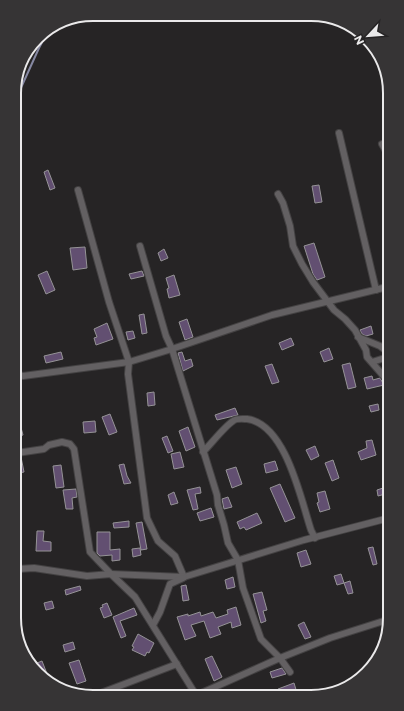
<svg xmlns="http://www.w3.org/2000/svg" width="404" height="711" font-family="Montserrat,sans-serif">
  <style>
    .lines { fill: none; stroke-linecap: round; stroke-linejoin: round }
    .stream { stroke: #8587a1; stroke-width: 2 }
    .building { fill: #624f71; stroke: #959396 }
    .minor-casing { stroke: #444243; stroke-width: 8 }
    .minor { stroke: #636062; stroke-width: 6 }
    .rim { fill: none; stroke: #eae9ea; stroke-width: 2 }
  </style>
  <rect width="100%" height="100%" fill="#262425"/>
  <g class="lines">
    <polyline class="stream" points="15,101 39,48 49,29"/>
  </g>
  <g class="building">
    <polygon points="48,170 55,188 50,190 44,172"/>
    <polygon points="319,185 322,202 315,203 312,186"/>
    <polygon points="314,243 325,277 317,280 313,274 304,246"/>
    <polygon points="85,247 87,268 73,270 70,248"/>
    <polygon points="164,249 168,258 161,261 158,253"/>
    <polygon points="47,271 55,290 46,294 38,275"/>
    <polygon points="142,271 144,276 131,279 129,274"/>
    <polygon points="174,275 180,295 169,298 167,289 169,288 166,278"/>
    <polygon points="144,314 147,333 142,334 139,315"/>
    <polygon points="187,319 193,337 185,340 179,322"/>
    <polygon points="107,323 113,339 96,345 94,338 97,337 94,329"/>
    <polygon points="371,326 373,334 366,336 362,334 360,330"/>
    <polygon points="133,331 135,338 128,340 126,332"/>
    <polygon points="291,338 294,345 282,350 279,343"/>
    <polygon points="329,348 333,359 324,362 320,352"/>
    <polygon points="61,352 63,359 46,363 44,356"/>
    <polygon points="182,352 185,361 191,359 193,366 183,371 178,353"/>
    <polygon points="350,363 356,387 348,389 342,365"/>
    <polygon points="272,364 279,382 272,384 265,366"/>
    <polygon points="372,376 373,380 380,378 384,385 367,389 364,378"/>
    <polygon points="154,392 155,405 148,406 147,393"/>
    <polygon points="378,404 379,410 371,412 369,406"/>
    <polygon points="235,408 238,415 217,420 215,415"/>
    <polygon points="110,414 117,432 109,435 102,417"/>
    <polygon points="17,420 19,420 23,435 17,437"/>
    <polygon points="95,421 96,432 84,433 83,422"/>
    <polygon points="188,427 195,447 186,451 179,431"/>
    <polygon points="167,436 173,451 168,453 162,438"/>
    <polygon points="372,440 376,455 361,460 358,452 367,448 366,441"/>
    <polygon points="315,446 319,456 311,460 306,450"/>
    <polygon points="180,452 184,467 174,469 171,454"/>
    <polygon points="17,457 21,457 24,472 19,473"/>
    <polygon points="333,460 339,478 332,481 325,463"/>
    <polygon points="275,461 278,470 266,473 264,464"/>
    <polygon points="124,464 127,476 131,483 124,484 119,465"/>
    <polygon points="61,465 64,487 56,488 53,466"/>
    <polygon points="236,467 242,484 232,488 226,470"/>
    <polygon points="280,484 295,518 285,522 270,488"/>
    <polygon points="389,486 389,493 378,496 377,490"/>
    <polygon points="200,487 201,493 195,494 198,509 193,510 187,490"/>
    <polygon points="76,489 77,497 72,498 73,509 66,509 63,490"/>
    <polygon points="325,491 330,509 320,512 317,503 319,502 317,493"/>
    <polygon points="174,492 178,503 171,505 168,495"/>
    <polygon points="228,497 232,507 224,509 222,499"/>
    <polygon points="211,508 214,517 200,521 197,513"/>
    <polygon points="257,513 262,523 246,530 244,527 240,529 237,522"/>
    <polygon points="129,521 129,527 114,528 113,523"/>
    <polygon points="142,522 147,549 141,550 136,523"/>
    <polygon points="37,531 44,531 43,541 51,542 51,551 36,551"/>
    <polygon points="97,532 110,532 110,550 120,549 120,560 112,561 112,555 100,556 97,553"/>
    <polygon points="373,547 377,564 373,565 368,548"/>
    <polygon points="140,548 141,555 133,557 132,549"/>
    <polygon points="306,550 311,564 301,567 297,553"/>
    <polygon points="341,574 344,583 337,585 334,576"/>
    <polygon points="233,577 235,587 227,589 225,580"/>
    <polygon points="350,581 353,593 348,594 344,583"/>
    <polygon points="186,585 189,600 183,601 181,586"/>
    <polygon points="80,586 81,590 66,595 65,590"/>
    <polygon points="262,592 267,610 263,611 266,621 261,623 253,594"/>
    <polygon points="52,601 54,608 46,610 44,603"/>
    <polygon points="107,603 112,615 104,618 100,608 103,607 102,605"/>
    <polygon points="236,607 241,625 232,628 231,622 218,627 221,634 210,638 204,621 191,625 196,636 185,640 177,617 188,614 188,616 200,612 201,616 213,612 216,618 228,614 227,610"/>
    <polygon points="134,608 137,615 120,621 126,636 121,638 113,617"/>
    <polygon points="304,622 311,637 305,639 298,625"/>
    <polygon points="138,634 154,643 149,653 147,652 145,656 132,650 134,647 132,646"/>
    <polygon points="73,642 75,649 65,652 63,645"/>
    <polygon points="212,656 222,677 214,681 205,659"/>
    <polygon points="79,660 86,681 77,684 69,663"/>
    <polygon points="42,661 49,679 46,681 43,678 37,663"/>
    <polygon points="282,668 286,674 272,678 270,672"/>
    <polygon points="294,683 297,693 279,694 278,689"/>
  </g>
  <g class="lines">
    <g class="minor-casing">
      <g id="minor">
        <polyline points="339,133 376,290"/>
        <polyline points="382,144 386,151"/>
        <polyline points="78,190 109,302 129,362 128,374 147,518 158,541 175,556 184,577 304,540 389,518"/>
        <polyline points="278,194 283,203 290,226 293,246 302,264 313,282 334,310 345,319 355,330 366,350 367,357 388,381"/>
        <polyline points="140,246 166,336 172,349 217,495 218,505 224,525 228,543 238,560 243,588 261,639 280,658 290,672"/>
        <polyline points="358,337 380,346 388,352"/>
        <polyline points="372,362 388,357"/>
        <polyline points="17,374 23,376 129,362 172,349 272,315 387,287"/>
        <path d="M203,452C211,444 224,427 233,421C236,418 243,419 247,419C286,424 301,500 311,530L315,538"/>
        <polyline points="17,453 44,449 49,445 62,442 70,444 74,449 90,552 111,574 135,597 196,695"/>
        <polyline points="18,569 34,568 87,576 111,574 184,577"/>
        <polyline points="153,625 160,612 170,584 183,578"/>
        <polyline points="197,695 280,658 330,638 390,619"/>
        <polyline points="93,696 177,664"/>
      </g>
    </g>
    <use href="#minor" class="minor"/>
  </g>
  <path d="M0 0H404V711H0ZM93 21H311A72 72 0 0 1 383 93V618A72 72 0 0 1 311 690H93A72 72 0 0 1 21 618V93A72 72 0 0 1 93 21Z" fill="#363435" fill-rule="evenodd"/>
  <path class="rim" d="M93 21H311A72 72 0 0 1 383 93V618A72 72 0 0 1 311 690H93A72 72 0 0 1 21 618V93A72 72 0 0 1 93 21Z"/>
  <g transform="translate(368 36) rotate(244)" stroke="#262425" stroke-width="3" paint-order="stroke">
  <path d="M0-3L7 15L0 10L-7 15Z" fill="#eae9ea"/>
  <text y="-6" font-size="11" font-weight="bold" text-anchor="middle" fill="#eae9ea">N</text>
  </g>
</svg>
